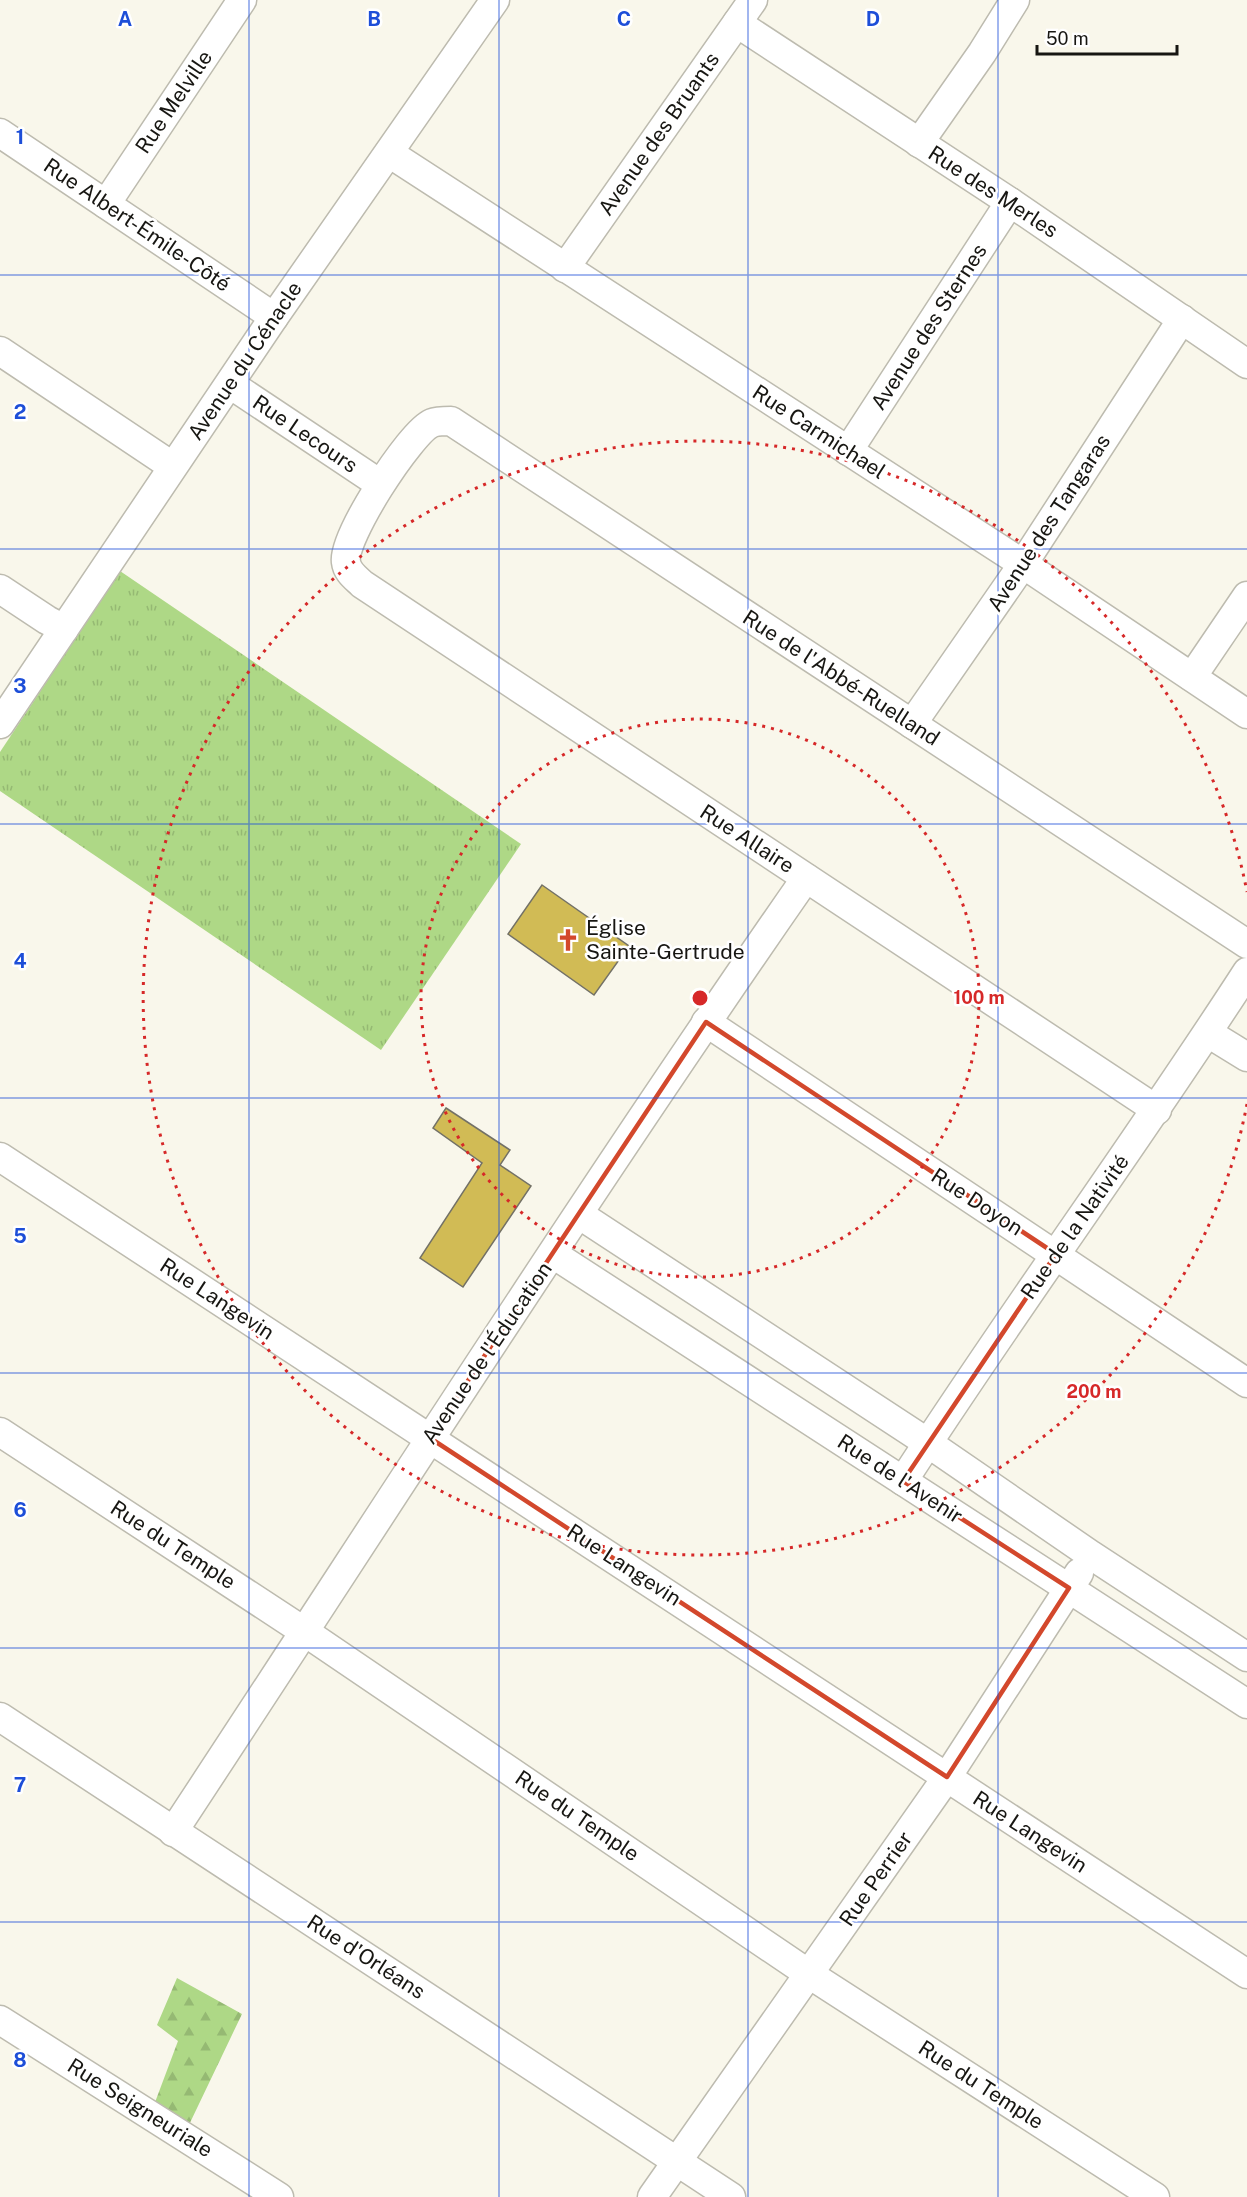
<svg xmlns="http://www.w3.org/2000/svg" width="1247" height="2197" font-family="'Public Sans',sans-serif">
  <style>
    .forest { fill: url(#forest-firs) }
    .park { fill: url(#park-tufts) }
    .building { fill: #d1bb55; stroke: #737166; stroke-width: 1.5 }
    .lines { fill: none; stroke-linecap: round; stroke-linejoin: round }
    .minor-casing { stroke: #bdbbaf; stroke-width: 31 }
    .minor { stroke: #fff; stroke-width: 28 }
    .marked { fill: none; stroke: #d3482c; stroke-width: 4.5; stroke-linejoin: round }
    .grid { fill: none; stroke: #1d4ed8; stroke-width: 1.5; stroke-opacity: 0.55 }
    .ring { fill: none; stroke: #d62828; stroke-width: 3; stroke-dasharray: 3 6 }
    .labels { text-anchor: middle; stroke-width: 5; stroke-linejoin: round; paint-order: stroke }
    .street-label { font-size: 21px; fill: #171612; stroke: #fff }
    .poi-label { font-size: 21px; fill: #171612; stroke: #fff; text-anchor: start }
    .grid-label { font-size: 20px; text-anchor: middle; font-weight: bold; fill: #1d4ed8; stroke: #fff; stroke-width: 5; stroke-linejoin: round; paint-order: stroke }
    .centre { fill: #d62828; stroke: #fff; stroke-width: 3 }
    .ring-label { font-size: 18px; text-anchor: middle; font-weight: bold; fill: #d62828; stroke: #fff; stroke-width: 5; stroke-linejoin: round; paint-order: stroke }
  </style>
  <defs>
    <pattern id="forest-firs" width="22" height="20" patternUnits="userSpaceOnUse" patternTransform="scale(1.5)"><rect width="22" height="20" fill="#aed886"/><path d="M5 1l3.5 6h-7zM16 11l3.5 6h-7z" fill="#95b973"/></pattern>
    <pattern id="park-tufts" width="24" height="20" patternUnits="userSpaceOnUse" patternTransform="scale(1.5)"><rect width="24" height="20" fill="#aed886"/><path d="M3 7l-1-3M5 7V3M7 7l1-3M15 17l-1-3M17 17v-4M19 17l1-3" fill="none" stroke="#95b973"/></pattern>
  </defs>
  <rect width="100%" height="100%" fill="#f9f7eb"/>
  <polygon class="forest" points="177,1978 242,2014 187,2129 154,2105 178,2041 157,2025"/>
  <polygon class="park" points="120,571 521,844 381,1050 0,791 0,752"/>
  <g class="building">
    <polygon points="542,885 629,946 594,995 508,934"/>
    <polygon points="446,1108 510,1150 500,1165 531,1186 463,1287 420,1258 482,1163 433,1128"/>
  </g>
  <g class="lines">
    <g class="minor-casing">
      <g id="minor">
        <polyline points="737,23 1010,202 1247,364"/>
        <polyline points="0,133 274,317"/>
        <polyline points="919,143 982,53 1015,0"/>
        <polyline points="389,153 1023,564 1247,714"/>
        <polyline points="106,204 242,0"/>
        <polyline points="565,268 753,0"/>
        <polyline points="0,351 172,466"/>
        <polyline points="230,384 380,484"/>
        <polyline points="848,451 1010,202"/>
        <polyline points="0,589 47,620 64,629"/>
        <polyline points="1192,677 1247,596"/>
        <polyline points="0,724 274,317 495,0"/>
        <polyline points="912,724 1023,564 1182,319"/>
        <polyline points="706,1022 1247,1383"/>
        <polyline points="1208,1033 1247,1057"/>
        <path d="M1157,1110L362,584C356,578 347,572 346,562C341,540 410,432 432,423C437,421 446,421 451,421L1247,944"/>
        <polyline points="0,1157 1247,1974"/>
        <polyline points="580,1215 928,1443 1091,1555 1247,1657"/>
        <polyline points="553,1254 1247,1704"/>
        <polyline points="0,1432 305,1632 809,1974 1155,2197"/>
        <path d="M903,1481C1014,1309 1136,1144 1247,972"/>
        <polyline points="0,1717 731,2197"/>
        <path d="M173,1832C383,1513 588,1191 806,878"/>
        <polyline points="0,2020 279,2197"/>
        <polyline points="652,2197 947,1777 1079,1573"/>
      </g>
    </g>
    <use href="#minor" class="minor"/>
  </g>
  <path class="marked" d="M706,1022L1056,1254L903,1481L1069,1588L947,1777L430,1438Z"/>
  <path class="grid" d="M249,0V2197M499,0V2197M748,0V2197M998,0V2197M0,275H1247M0,549H1247M0,824H1247M0,1098H1247M0,1373H1247M0,1648H1247M0,1922H1247"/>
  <g class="ring">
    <circle cx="700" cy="998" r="279"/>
    <path d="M1247 1104A557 557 0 1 1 1247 892"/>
  </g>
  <defs>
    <g id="church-bare" transform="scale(1.8)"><path d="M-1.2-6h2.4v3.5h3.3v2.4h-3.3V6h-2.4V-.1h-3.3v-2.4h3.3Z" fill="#d3482c" stroke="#fff" stroke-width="2.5" paint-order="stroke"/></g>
  </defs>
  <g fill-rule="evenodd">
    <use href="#church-bare" x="568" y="940"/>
  </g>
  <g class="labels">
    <g class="street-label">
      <text transform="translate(174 102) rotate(-56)" y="7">Rue Melville</text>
      <text transform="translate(659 134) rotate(-55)" y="7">Avenue des Bruants</text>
      <text transform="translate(993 192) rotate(33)" y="7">Rue des Merles</text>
      <text transform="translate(137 225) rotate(34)" y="7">Rue Albert-Émile-Côté</text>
      <text transform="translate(929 327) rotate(-57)" y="7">Avenue des Sternes</text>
      <text transform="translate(245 361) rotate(-56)" y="7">Avenue du Cénacle</text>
      <text transform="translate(819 432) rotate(33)" y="7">Rue Carmichael</text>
      <text transform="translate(305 434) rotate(34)" y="7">Rue Lecours</text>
      <text transform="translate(1049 523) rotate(-57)" y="7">Avenue des Tangaras</text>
      <text transform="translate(841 678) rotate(33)" y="7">Rue de l'Abbé-Ruelland</text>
      <text transform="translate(747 839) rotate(33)" y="7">Rue Allaire</text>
      <text transform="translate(977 1202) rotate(33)" y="7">Rue Doyon</text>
      <text transform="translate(1075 1227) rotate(-55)" y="7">Rue de la Nativité</text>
      <text transform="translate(217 1299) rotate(33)" y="7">Rue Langevin</text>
      <text transform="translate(487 1353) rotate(-56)" y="7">Avenue de l'Éducation</text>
      <text transform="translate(900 1479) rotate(33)" y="7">Rue de l'Avenir</text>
      <text transform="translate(173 1545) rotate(33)" y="7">Rue du Temple</text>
      <text transform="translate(624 1565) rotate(33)" y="7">Rue Langevin</text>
      <text transform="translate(577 1816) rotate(34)" y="7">Rue du Temple</text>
      <text transform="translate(1030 1832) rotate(33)" y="7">Rue Langevin</text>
      <text transform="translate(876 1879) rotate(-55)" y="7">Rue Perrier</text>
      <text transform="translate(366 1957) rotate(33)" y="7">Rue d'Orléans</text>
      <text transform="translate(981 2085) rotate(33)" y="7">Rue du Temple</text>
      <text transform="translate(140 2108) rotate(32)" y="7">Rue Seigneuriale</text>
    </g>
    <g class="poi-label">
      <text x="586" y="935">Église<tspan x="586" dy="24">Sainte-Gertrude</tspan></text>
    </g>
  </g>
  <g class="grid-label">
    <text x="125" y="26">A</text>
    <text x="374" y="26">B</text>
    <text x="624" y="26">C</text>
    <text x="873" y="26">D</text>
    <text x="20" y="144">1</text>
    <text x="20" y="419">2</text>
    <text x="20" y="693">3</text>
    <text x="20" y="968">4</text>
    <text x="20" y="1243">5</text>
    <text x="20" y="1517">6</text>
    <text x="20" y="1792">7</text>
    <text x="20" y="2067">8</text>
  </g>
  <circle cx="700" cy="998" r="9" class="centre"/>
  <g class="ring-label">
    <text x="979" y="1004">100 m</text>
    <text x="1094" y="1398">200 m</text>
  </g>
  <path d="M1037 45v9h140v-9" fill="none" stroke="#171612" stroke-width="3"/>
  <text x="1046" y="45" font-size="18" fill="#171612" stroke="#ffffff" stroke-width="4.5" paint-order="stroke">50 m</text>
</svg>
